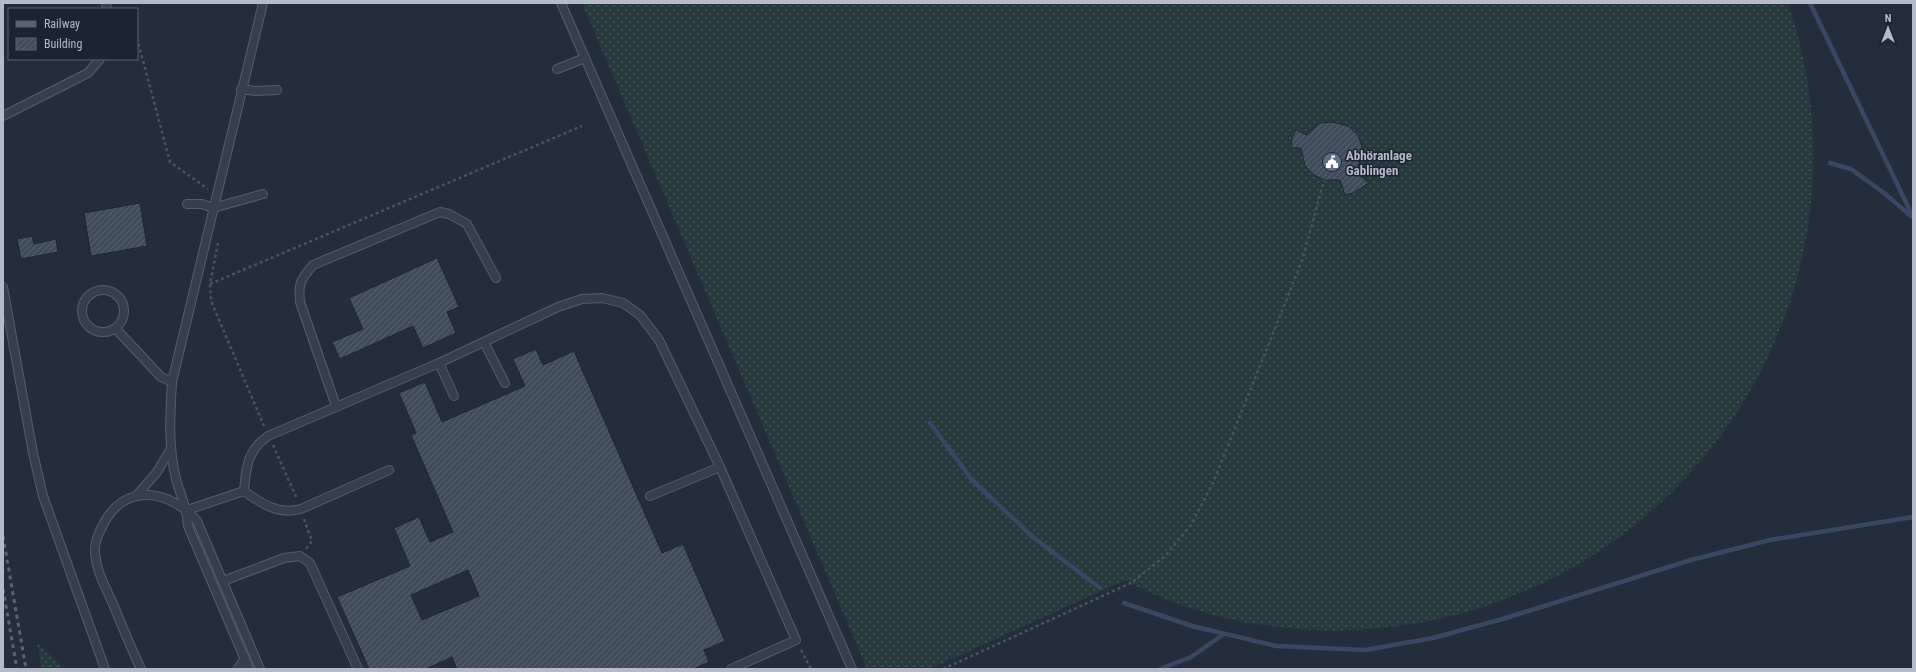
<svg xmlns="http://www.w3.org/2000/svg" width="1916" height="672" font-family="'Roboto Condensed',sans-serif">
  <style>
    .grass { fill: url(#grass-dots) }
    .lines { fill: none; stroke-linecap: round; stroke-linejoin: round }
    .stream { stroke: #394763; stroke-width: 4.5 }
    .building { fill: url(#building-hatch); stroke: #1f2633; fill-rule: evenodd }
    .service-casing { stroke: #565d6a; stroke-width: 10 }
    .path { stroke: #44565a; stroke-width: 2.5; stroke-dasharray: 3 3; stroke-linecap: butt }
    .service { stroke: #383f4c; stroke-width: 8 }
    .rail { stroke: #5a6373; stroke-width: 3; stroke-dasharray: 4 4; stroke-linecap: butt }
    .labels { text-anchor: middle; stroke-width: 3; stroke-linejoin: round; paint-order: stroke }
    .poi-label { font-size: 13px; font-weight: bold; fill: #b4bac8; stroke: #1d2431; text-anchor: start }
  </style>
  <defs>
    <pattern id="grass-dots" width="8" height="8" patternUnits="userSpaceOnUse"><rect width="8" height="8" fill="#26393d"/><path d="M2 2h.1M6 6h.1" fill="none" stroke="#435458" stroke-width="1.8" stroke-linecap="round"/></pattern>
    <pattern id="building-hatch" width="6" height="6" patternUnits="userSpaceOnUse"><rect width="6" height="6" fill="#404b5b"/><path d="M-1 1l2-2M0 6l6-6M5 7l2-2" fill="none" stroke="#596371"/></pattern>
  </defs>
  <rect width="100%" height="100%" fill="#242d3c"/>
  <g class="grass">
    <path d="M582,3H1788C1891,308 1668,621 1348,630C1272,632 1191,617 1125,580L930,669H867Z"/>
    <polygon points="37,643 65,669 42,669"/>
  </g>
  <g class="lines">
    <g class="stream">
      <polyline points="1810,3 1913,217"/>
      <polyline points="1830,163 1851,169 1884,193 1911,216"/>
      <polyline points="930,423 972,480 1034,538 1100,588"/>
      <polyline points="1124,603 1192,626 1276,646 1365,650 1433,638 1506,618 1691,560 1770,540 1913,517"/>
      <polyline points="1160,669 1191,657 1224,634"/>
    </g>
  </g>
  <g class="building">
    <polygon points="1333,122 1348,126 1358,135 1362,147 1361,158 1356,172 1369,183 1353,193 1345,195 1340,180 1324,180 1314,175 1305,166 1301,148 1291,148 1292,138 1296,130 1307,135 1320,123"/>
    <polygon points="140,203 147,246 91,256 84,213"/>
    <polygon points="32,236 34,244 56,239 58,252 21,259 17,239"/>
    <polygon points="437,258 459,307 447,312 456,333 423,348 413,326 340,359 332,342 363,329 349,298"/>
    <path d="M536,349L543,365L574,351L662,553L683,544L725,641L704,650L709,662L693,669H457L452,657L426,669H369L337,597L410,566L394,528L419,517L430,542L453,532L411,435L416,433L399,393L425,382L442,422L525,386L513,359ZM468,570L479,596L422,620L411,595Z"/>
  </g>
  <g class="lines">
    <g class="service-casing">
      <g id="service">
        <polyline points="106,3 107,9"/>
        <polyline points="561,3 852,669"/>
        <polyline points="557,69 585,58"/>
        <polyline points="241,89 256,91 277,90"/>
        <polyline points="3,116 88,73 100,59"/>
        <polyline points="187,204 202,204 213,208 263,194"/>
        <polyline points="3,287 33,453 43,496 105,669"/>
        <circle cx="103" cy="311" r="21"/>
        <polyline points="116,329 161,377 172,382"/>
        <polyline points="484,342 505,383"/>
        <polyline points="439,363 454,396"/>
        <path d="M336,406L300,302C298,283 301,279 313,265L440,212L449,214L467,224L496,278"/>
        <path d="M244,491C246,467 247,451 268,436L439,363L558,307L582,299L602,298L623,303L640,315L659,340L720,467L796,640L731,669"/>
        <polyline points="137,495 157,472 170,450"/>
        <polyline points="650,496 720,467"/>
        <path d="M187,510L244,491C262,504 278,515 301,509L389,470"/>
        <polyline points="223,581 284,558 300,556 310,563 358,669"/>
        <path d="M141,669C131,648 122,626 113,604C106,588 96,571 95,552C94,543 99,532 104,523C126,482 170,490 197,521L260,669"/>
        <polyline points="238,669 245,658"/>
        <path d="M249,669L188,526C187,505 181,498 176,479C168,447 170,415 172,382L263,3"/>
      </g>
    </g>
    <g class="path">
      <polyline points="137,38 170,162 208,189"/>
      <polyline points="218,243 210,284 211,301 264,426"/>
      <polyline points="210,284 582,126"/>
      <polyline points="273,445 297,499"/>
      <polyline points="304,519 312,541 306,549"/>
      <polyline points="801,650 811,669"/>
      <polyline points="943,669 1131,583 1165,556 1191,525 1213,483 1302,261 1324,180"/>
    </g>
    <use href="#service" class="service"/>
    <g class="rail">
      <polyline points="3,536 26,669"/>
      <polyline points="3,589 17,669"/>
    </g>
  </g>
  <defs>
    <g id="civic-disc" transform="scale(1)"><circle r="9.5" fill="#5c6f8a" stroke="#1d2431"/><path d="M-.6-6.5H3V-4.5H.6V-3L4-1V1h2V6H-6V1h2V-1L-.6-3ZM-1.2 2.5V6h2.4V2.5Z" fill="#fff"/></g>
  </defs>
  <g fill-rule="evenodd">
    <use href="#civic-disc" x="1332" y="162"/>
  </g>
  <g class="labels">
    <g class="poi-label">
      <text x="1346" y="160">Abhöranlage<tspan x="1346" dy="15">Gablingen</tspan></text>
    </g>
  </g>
  <rect width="1916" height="672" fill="none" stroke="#b4bac8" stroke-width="8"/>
  <rect x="8" y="8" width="130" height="52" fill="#1d2431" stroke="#59606d"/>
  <rect x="16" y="21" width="20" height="6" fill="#5a6373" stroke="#59606d"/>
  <text x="44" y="28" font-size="12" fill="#b4bac8">Railway</text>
  <rect x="16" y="38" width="20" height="12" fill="url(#building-hatch)" stroke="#59606d"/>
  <text x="44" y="48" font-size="12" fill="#b4bac8">Building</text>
  <g transform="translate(1888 28)" stroke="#1d2431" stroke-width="3" paint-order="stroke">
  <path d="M0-3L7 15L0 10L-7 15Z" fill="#b4bac8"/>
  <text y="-6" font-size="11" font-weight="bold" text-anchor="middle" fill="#b4bac8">N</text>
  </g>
</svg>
